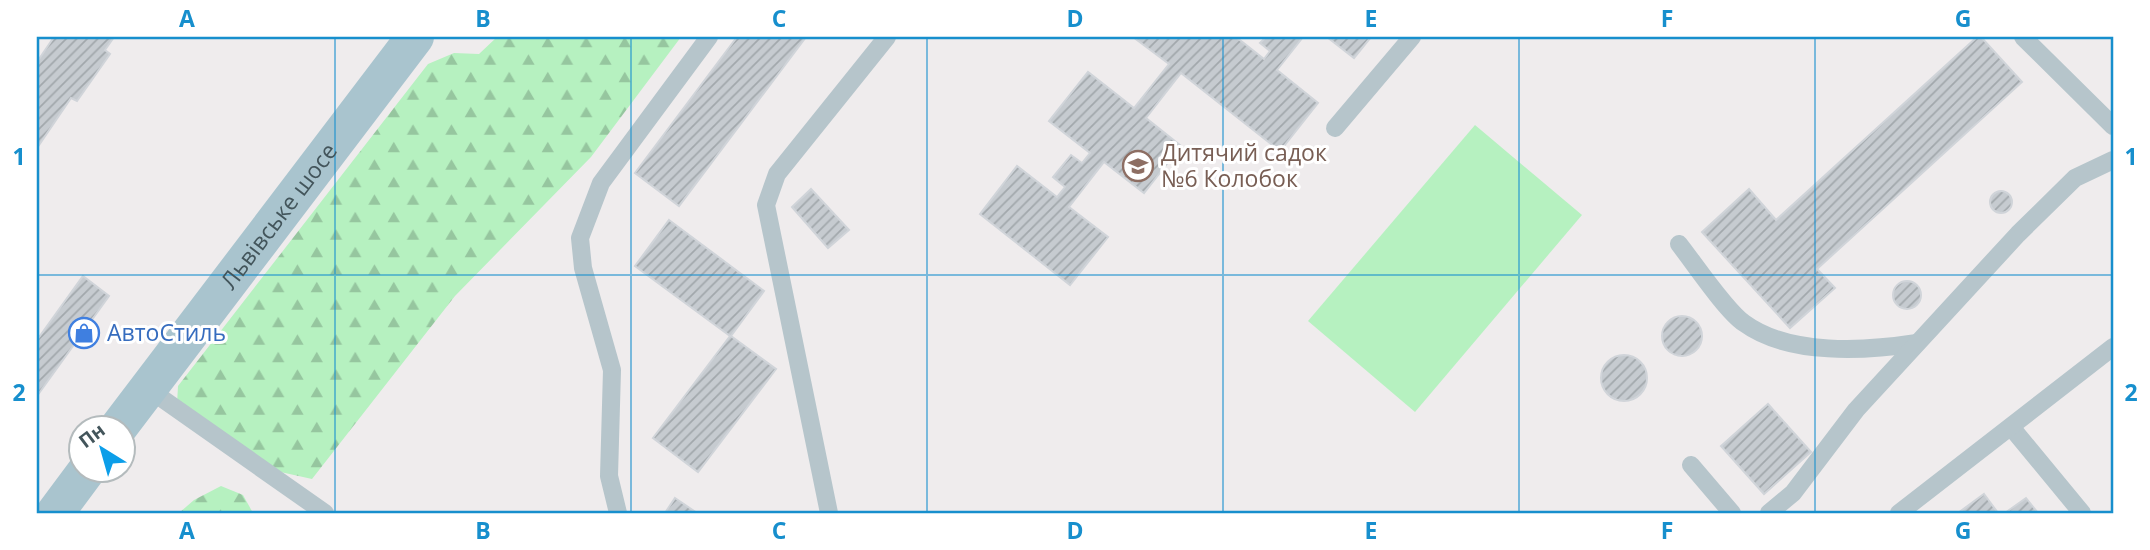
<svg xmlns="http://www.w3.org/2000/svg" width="2150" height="550" font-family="'Open Sans',sans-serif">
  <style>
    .forest { fill: url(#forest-firs) }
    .pitch { fill: #b6f1c0 }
    .building { fill: url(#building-hatch); stroke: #d0d4d9; stroke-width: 2 }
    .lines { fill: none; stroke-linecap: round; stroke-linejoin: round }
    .lane { stroke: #b6c5cb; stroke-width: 18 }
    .primary { stroke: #a9c4ce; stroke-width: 38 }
    .grid { fill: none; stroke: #178fcd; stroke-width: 2; stroke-opacity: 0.55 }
    .labels { text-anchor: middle; stroke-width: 6; stroke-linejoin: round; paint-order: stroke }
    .education-label { font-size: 23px; fill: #785e54; stroke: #fff; text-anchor: start }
    .street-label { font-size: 23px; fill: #43555b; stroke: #fff }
    .shop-label { font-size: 23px; fill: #366cbe; stroke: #fff; text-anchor: start }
    .neatline { fill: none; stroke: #178fcd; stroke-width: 2.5 }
    .grid-label { font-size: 23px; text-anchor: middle; font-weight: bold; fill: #178fcd }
  </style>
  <defs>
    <pattern id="forest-firs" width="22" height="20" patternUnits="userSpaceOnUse" patternTransform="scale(1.75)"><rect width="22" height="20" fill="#b6f1c0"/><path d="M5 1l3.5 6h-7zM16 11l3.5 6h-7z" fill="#96c69f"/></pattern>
    <pattern id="building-hatch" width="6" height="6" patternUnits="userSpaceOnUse" patternTransform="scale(1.75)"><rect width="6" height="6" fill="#c6cbd0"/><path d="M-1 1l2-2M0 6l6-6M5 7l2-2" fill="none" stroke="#a2a8ac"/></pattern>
  </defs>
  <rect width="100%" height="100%" fill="#efeced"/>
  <g class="forest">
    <polygon points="497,37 681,37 591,157 455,296 312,479 276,471 177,404 178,386 428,64 454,53 479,54"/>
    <polygon points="221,486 243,495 253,513 179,513 194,500"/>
  </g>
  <polygon class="pitch" points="1475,125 1582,215 1415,412 1308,321"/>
  <g class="building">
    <polygon points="54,37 114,37 105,50 110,54 77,101 71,98 37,148 37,62"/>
    <polygon points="737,37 806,37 679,206 635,173"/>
    <polygon points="1133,37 1236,37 1264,59 1270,51 1260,43 1266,37 1303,37 1277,70 1318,103 1280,151 1181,73 1146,118 1181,146 1144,193 1104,162 1069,207 1108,237 1070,285 980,214 1017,166 1057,197 1065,187 1053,177 1071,155 1082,163 1090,153 1049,121 1088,72 1134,108 1169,64"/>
    <polygon points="1327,37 1371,37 1354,58"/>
    <polygon points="1977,37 1981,37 2022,82 1817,269 1835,288 1790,328 1702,232 1749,189 1776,220"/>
    <polygon points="811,189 849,230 828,248 792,207"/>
    <circle cx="2001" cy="202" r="11"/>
    <polygon points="669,220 764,291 731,336 776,369 698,472 653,438 730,336 635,266"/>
    <polygon points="83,276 109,296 37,396 37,340"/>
    <circle cx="1907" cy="295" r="14"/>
    <circle cx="1682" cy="336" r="20"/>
    <circle cx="1624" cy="378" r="23"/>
    <polygon points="1768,404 1811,452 1764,494 1721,446"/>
    <polygon points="1984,494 1998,513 1958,513"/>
    <polygon points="675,498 697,513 665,513"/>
    <polygon points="2026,498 2038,513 2005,513"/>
  </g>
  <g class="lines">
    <g class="lane">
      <polyline points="2023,37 2113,126"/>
      <polyline points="1335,128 1412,37"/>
      <path d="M1679,244C1694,263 1726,311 1744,323C1789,356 1866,351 1917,343"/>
      <polyline points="147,388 325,513"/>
      <polyline points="2011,427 2082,513"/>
      <polyline points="1691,465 1732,513"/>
      <polyline points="618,513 609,476 612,370 583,268 580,238 601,183 709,37"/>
      <polyline points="829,513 766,205 777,174 887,37"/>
      <polyline points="1769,513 1793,493 1856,410 2018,234 2075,178 2113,160"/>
      <polyline points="1899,513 2113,347"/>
    </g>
    <g class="primary">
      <path id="s1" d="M118,428L415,37"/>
      <polyline points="55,513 87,470"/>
    </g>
  </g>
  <path class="grid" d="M335,37V513M631,37V513M927,37V513M1223,37V513M1519,37V513M1815,37V513M37,275H2113"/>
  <defs>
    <g id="school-ring" transform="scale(1.575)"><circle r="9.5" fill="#fff" stroke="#8d6e63" stroke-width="1.5"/><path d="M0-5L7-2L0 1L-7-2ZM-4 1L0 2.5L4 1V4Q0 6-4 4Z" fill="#8d6e63"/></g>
    <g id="shop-ring" transform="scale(1.575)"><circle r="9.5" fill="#fff" stroke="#3f7fe0" stroke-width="1.5"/><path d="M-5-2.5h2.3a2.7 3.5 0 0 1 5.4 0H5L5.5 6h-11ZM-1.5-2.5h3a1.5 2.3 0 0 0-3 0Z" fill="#3f7fe0"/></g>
  </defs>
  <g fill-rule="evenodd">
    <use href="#school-ring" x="1138" y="166"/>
    <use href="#shop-ring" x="84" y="333"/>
  </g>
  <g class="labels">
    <g class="education-label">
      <text x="1161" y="161">Дитячий садок<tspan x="1161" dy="26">№6 Колобок</tspan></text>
    </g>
    <g class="street-label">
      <text dy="8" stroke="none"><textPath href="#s1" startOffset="266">Львівське шосе</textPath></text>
    </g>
    <g class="shop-label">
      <text x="107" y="341">АвтоСтиль</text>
    </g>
  </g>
  <rect width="2150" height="550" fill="none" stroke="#ffffff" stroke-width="77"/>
  <g transform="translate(102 449) rotate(323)"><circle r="33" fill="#ffffff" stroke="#b4bbbd" stroke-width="2"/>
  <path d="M0-5L12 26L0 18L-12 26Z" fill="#0c9ee9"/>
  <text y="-10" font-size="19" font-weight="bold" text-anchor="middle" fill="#43555b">Пн</text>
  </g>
  <rect x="38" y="38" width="2074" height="474" class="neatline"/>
  <g class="grid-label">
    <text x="187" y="27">A</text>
    <text x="483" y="27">B</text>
    <text x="779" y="27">C</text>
    <text x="1075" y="27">D</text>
    <text x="1371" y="27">E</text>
    <text x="1667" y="27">F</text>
    <text x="1963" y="27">G</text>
    <text x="19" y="165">1</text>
    <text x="2131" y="165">1</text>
    <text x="19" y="401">2</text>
    <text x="2131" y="401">2</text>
    <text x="187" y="539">A</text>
    <text x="483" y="539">B</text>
    <text x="779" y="539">C</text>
    <text x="1075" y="539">D</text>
    <text x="1371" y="539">E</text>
    <text x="1667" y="539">F</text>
    <text x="1963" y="539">G</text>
  </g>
</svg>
